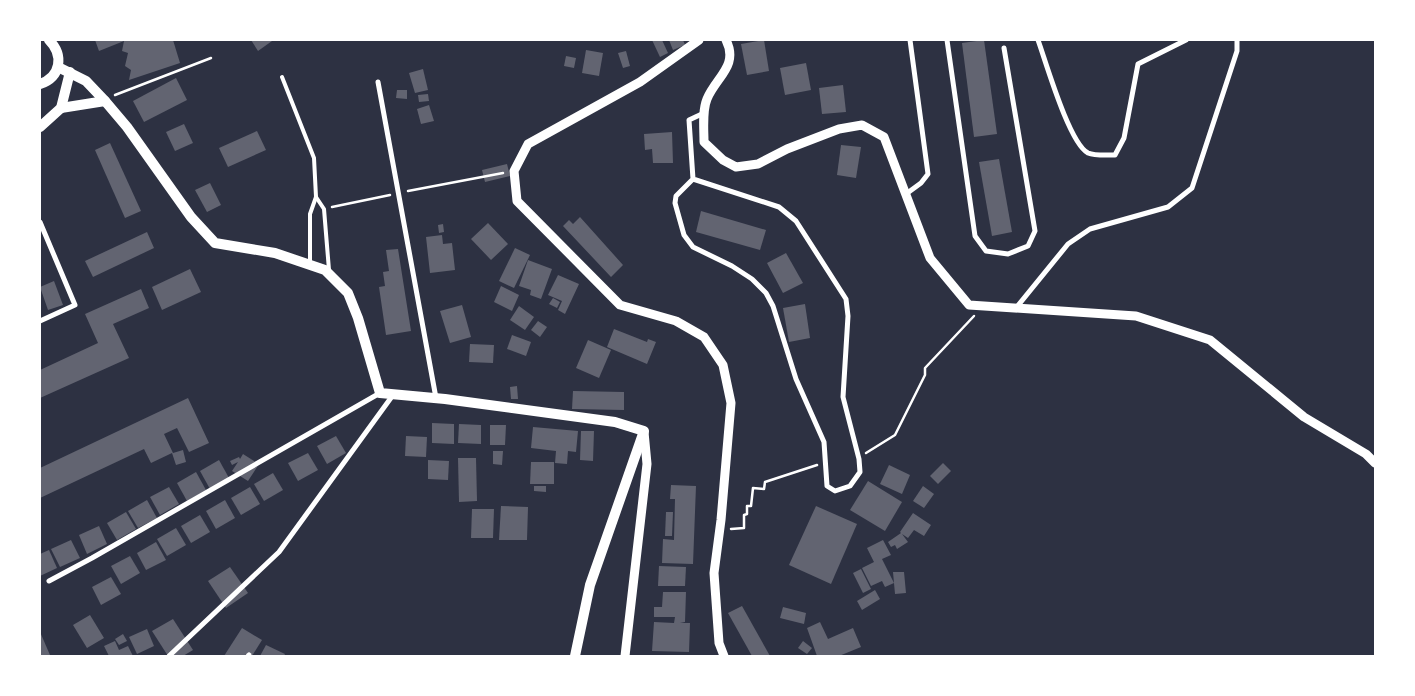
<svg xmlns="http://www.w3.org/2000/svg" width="1415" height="696" font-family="'Public Sans',sans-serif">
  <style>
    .building { fill: #626471 }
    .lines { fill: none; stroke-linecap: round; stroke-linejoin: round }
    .path { stroke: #fff; stroke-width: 2.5 }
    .service { stroke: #fff; stroke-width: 4 }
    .minor { stroke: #fff; stroke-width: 5 }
    .tertiary { stroke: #fff; stroke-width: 9 }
    .secondary { stroke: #fff; stroke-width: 10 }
  </style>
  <rect width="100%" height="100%" fill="#2d3142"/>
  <g class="building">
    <polygon points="95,40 173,40 180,63 129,80 131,70 125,66 128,53 122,51 124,41 99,51"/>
    <polygon points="251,40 271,40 272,41 258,51"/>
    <polygon points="652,40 662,40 668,53 660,57"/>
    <polygon points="669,40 683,40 685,45 673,50"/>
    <polygon points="764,40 769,71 747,75 741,44"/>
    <polygon points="984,40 997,134 974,137 962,43"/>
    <polygon points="586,50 603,53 599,76 582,73"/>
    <polygon points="626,51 630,66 623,68 618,53"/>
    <polygon points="566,56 576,58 574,68 564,66"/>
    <polygon points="806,63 811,90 785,95 780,68"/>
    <polygon points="423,69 428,90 415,93 409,73"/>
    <polygon points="176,78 187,100 144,122 133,101"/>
    <polygon points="843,85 846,112 822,114 819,88"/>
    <polygon points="397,90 407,90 407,99 396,98"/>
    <polygon points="428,94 429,101 419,102 418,95"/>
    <polygon points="429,105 434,121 421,124 417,109"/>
    <polygon points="184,124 193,143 175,151 166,132"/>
    <polygon points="257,131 266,150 228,167 219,148"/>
    <polygon points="672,132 673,163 653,163 652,149 645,150 644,134"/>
    <polygon points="110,143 141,211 125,218 95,150"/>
    <polygon points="841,145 861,147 856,178 837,175"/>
    <polygon points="999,159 1012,232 992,236 979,162"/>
    <polygon points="507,164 510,176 485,182 482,170"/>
    <polygon points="210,183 221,205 207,212 195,190"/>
    <polygon points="701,211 766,230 760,250 696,232"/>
    <polygon points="580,217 623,265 611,277 563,226 569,220 573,224"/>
    <polygon points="488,223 508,244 491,260 471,239"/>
    <polygon points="443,224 444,232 439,233 438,225"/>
    <polygon points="147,232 154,248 93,277 85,261"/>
    <polygon points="442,235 443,244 452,243 455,270 430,273 426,237"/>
    <polygon points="515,248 530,255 514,288 499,281"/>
    <polygon points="398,249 411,331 386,335 379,287 385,286 383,272 389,271 386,250"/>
    <polygon points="786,253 803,283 783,293 767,263"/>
    <polygon points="528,260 552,269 541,299 530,295 531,290 519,286"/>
    <polygon points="190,269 201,292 162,310 152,287"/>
    <polygon points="558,275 579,284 565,314 558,310 562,301 548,295"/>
    <polygon points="54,281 63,305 48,310 40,287"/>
    <polygon points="501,286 519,295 512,311 494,302"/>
    <polygon points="141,289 149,308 113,324 129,358 40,398 40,370 98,343 85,314"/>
    <polygon points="553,298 560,302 557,308 549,304"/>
    <polygon points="805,304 810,338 789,342 783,308"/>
    <polygon points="462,305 471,337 450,343 440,311"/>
    <polygon points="519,306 534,317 525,330 510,320"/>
    <polygon points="538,321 547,327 540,337 531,330"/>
    <polygon points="614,329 647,342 648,339 656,342 647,364 607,347"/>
    <polygon points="512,335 531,342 526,356 507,349"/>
    <polygon points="588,340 611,350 599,378 576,368"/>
    <polygon points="470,344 494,345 493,363 469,362"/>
    <polygon points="517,386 518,399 511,399 510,387"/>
    <polygon points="573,391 624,392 624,410 572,409"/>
    <polygon points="188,398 209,443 189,452 177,428 164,434 173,453 183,450 186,462 176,465 172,453 151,463 144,449 40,498 40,468"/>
    <polygon points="432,423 454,424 454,444 432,443"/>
    <polygon points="459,424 481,425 481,444 458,443"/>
    <polygon points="490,425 506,425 505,445 490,445"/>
    <polygon points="533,427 578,431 576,452 568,451 567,464 555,463 556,451 531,448"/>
    <polygon points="581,431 594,431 593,461 580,460"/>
    <polygon points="336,436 346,453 327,464 317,446"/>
    <polygon points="406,436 427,437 426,457 405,456"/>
    <polygon points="493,451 503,451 502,465 493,464"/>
    <polygon points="308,453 318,470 298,481 288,463"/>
    <polygon points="243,454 259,464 248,481 232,471 238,462 232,465 230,461 239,457 240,459"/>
    <polygon points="458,458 476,458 477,501 459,502"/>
    <polygon points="219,460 229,478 210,489 200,471"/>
    <polygon points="428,460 449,461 448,480 428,479"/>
    <polygon points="531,462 554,462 554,484 530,484"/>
    <polygon points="943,463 951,471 938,484 930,476"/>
    <polygon points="889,465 910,475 902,494 880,484"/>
    <polygon points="196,472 206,490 187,501 177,483"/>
    <polygon points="273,473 283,490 264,501 254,484"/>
    <polygon points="868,481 902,502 885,531 850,510"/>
    <polygon points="671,485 696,486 693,564 662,563 663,539 674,540 675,499 670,499"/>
    <polygon points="534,486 546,486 546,492 534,491"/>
    <polygon points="923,486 934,494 924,508 913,501"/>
    <polygon points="169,487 179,504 160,515 150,497"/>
    <polygon points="250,487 260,504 241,515 231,498"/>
    <polygon points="147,500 157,518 138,528 128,511"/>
    <polygon points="225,500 235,518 216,529 206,511"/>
    <polygon points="501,506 528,507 527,540 499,540"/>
    <polygon points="816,506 857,524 831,584 789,565"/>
    <polygon points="472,509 494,509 493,538 471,538"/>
    <polygon points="126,512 136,529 117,540 107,523"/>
    <polygon points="666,512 673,512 672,536 665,536"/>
    <polygon points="913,513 931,525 924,536 914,530 908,538 902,534 908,542 897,549 895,545 891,547 888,542 901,533 900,532"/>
    <polygon points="200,515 210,532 191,543 181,526"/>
    <polygon points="99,526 107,544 87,554 79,535"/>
    <polygon points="176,528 186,545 167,556 157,539"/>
    <polygon points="71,540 80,558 60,567 51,549"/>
    <polygon points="883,540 891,555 882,559 894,583 885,587 882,581 871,586 862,568 874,562 867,548"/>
    <polygon points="156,542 166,560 146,570 137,553"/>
    <polygon points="49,550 57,568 40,576 40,554"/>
    <polygon points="130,556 140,573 121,584 111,566"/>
    <polygon points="659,566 686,567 685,586 658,586"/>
    <polygon points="230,567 248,593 226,608 208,581"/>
    <polygon points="861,569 871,589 863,593 853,573"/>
    <polygon points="893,572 904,572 906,593 895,594"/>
    <polygon points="111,577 121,594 101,605 92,587"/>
    <polygon points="875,590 880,599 862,610 857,601"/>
    <polygon points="663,592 686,592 685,622 680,623 690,623 689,652 652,651 654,622 674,623 675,617 654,617 654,607 662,607"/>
    <polygon points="742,606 770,656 752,656 728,613"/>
    <polygon points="783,607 806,613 804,624 780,618"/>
    <polygon points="90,615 104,638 87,648 73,625"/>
    <polygon points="173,619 193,650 183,656 168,656 152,631"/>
    <polygon points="820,622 828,639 853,628 861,647 839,656 817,656 807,628"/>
    <polygon points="242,628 262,640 252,656 224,656"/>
    <polygon points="147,629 154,646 137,654 129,637"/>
    <polygon points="40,632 50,655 47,656 40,656"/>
    <polygon points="123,634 127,641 119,645 115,639"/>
    <polygon points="115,641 119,650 128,646 133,656 109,656 104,646"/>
    <polygon points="803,641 812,648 807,654 798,648"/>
    <polygon points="266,645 285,654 284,656 260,656"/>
  </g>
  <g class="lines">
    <g class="path">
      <polyline points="115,95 211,58"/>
      <polyline points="408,191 503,173"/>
      <polyline points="332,207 390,195"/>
      <polyline points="866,453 895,435 925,375 925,368 974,316"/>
      <polyline points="731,529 744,528 744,515 747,514 747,506 751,506 753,488 764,489 765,482 817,465"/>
    </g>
    <g class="service">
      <polyline points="282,77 314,158 316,197 310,214 310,263"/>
      <polyline points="316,197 324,209 329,270"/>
    </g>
    <g class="minor">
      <polyline points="947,40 975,236 986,251 1008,254 1028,246 1035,231 1004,48"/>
      <path d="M1038,40C1046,62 1069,143 1088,153C1095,156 1107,155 1115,155L1124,138L1138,64L1186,40"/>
      <polyline points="378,82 436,398"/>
      <polyline points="693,179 676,196 675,203 684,235 693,247 732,266 752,279 766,293 773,306 796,379 824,442 827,486 835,491 850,486 860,472 859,459 843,397 848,316 846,299 796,221 779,207 693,179 689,120 704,113"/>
      <polyline points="906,194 921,183 928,174 910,40"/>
      <polyline points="40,222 75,305 40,321"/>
      <polyline points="1016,308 1068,244 1090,229 1168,207 1192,188 1237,51 1237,40"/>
      <polyline points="49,581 92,558 380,393"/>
      <polyline points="169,656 279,552 393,395"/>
      <polyline points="248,656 249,655"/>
    </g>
    <g class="tertiary">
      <polyline points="699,40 640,82 528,144 514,171 517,201 620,305 676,321 704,337 723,365 731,403 721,520 714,573 719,643 724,656"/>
      <path d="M726,40C739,66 716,77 707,99C702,111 704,129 704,142L723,160L736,167L758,164L787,149L839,129L862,125L884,137L930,258L969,305L1136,316L1210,340L1304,417L1366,454L1375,463"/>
      <polyline points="625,656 647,464 644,432"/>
    </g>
    <g class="secondary">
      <polyline points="58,67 86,81 105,101 127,127 191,217 215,243 275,253 325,270 348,293 358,318 380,393 445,399 615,422 644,431 590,585 575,656"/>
      <path d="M40,84C61,77 64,55 49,40"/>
      <polyline points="61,108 105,101"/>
      <polyline points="40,127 61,108 70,72"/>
    </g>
  </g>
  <rect width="1415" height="696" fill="none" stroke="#ffffff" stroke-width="82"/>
</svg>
